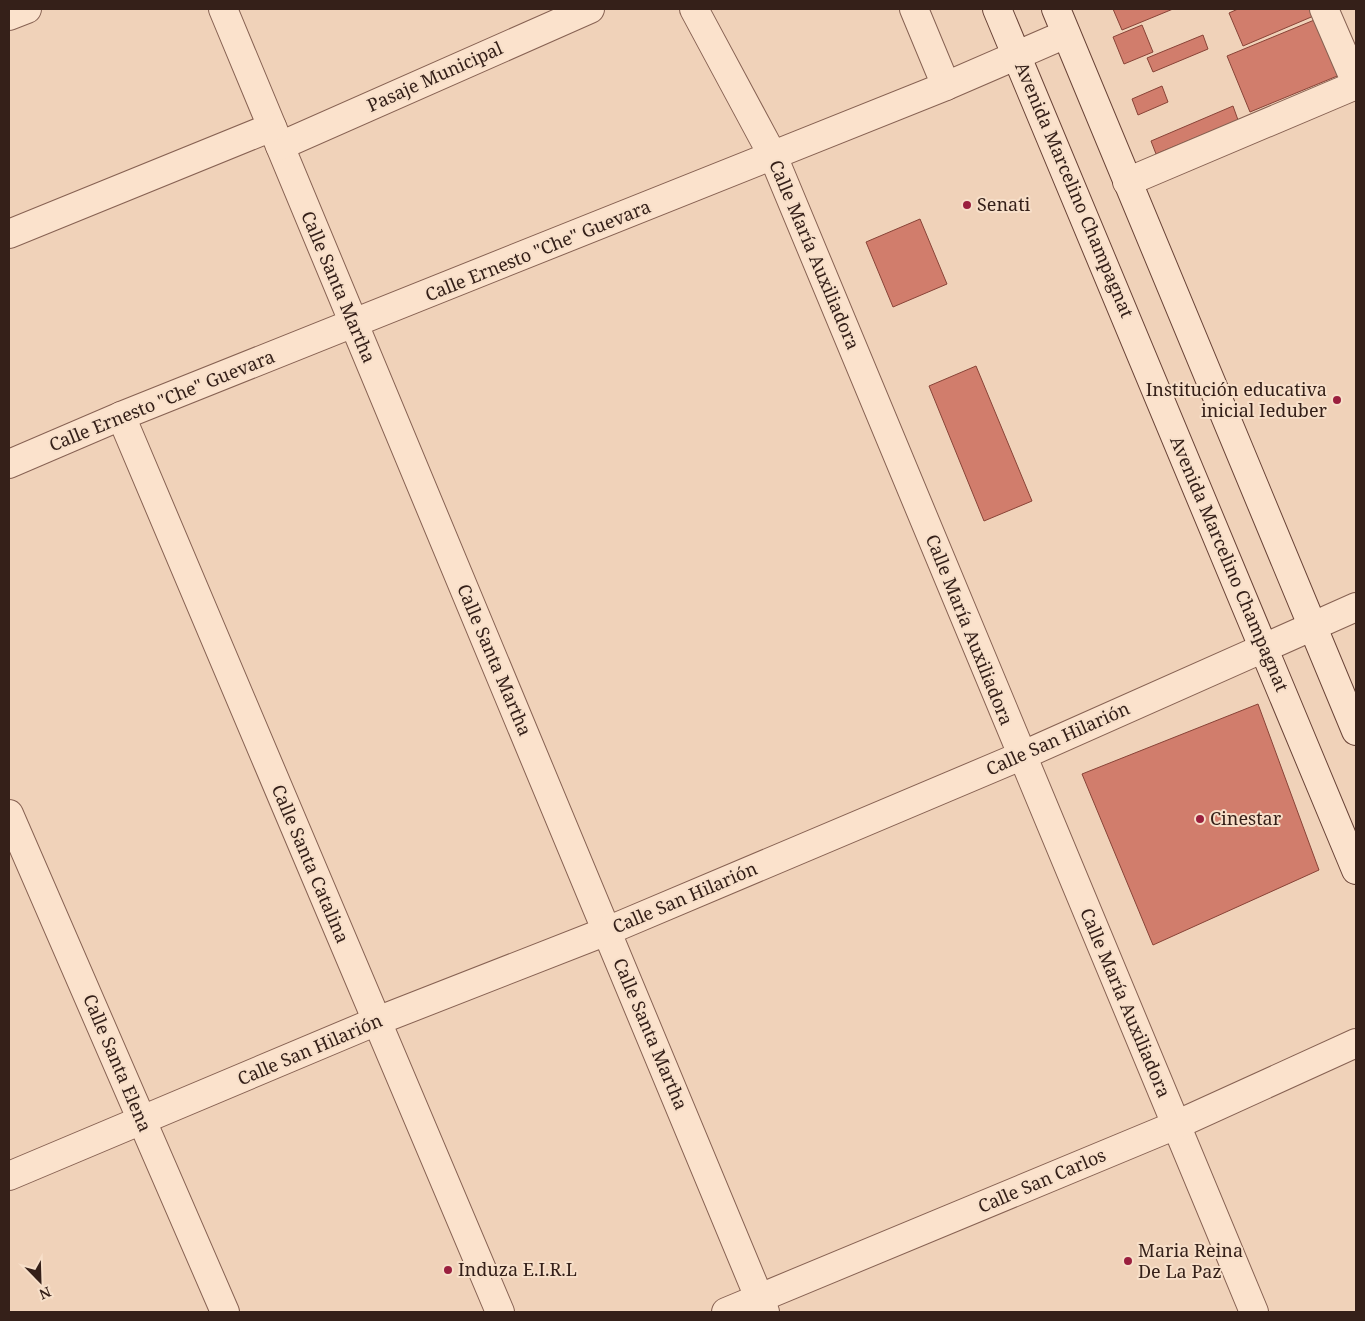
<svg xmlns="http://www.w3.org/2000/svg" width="1365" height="1321" font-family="'Noto Serif',serif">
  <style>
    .building { fill: #d17d6c; stroke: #884337 }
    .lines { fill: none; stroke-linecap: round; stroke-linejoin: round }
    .minor-casing { stroke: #876253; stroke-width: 30 }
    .secondary-casing { stroke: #694337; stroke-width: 30 }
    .minor { stroke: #fbe2cc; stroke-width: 28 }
    .secondary { stroke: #fbe2cc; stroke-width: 28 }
    .poi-dot { fill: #9a1f3e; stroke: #f7dfc9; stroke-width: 2 }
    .labels { text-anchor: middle; stroke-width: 4; stroke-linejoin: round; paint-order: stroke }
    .street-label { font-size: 18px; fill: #352019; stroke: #f7dfc9 }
    .poi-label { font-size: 18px; fill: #352019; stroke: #f7dfc9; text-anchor: start }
  </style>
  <rect width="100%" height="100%" fill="#f0d2b9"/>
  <g class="building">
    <polygon points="1113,9 1173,9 1122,30"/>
    <polygon points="1238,9 1313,9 1316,15 1243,46 1229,13"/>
    <polygon points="1324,16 1347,72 1250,112 1227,56"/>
    <polygon points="1142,25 1153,52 1124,64 1113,37"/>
    <polygon points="1203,35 1208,49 1153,72 1147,58"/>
    <polygon points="1162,86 1168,102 1138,115 1132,99"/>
    <polygon points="1233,106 1238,120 1156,154 1151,141"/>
    <polygon points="920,219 947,284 893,307 866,242"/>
    <polygon points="976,366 1032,501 984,521 929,386"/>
    <polygon points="1258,704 1319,870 1153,945 1082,774"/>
  </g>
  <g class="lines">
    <g class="minor-casing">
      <g id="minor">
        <polyline points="223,9 765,1312"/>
        <polyline points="694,9 773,156 1254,1312"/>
        <polyline points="914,9 946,86"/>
        <polyline points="1324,9 1356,83"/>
        <polyline points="9,16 27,9"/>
        <polyline points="280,146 590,9"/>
        <polyline points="1127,182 1356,85"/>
        <polyline points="9,234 272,127"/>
        <polyline points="121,416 500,1312"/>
        <polyline points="9,464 121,416 946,86 1066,34"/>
        <polyline points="9,814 225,1312"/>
        <polyline points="9,1176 377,1021 607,931 1021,756 1356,607"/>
        <polyline points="726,1312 1176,1125 1356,1043"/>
      </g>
    </g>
    <g class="secondary-casing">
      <g id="secondary">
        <polyline points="997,9 1356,870"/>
        <polyline points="1056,9 1356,731"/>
      </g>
    </g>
    <use href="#minor" class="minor"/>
    <use href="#secondary" class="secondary"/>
  </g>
  <g class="poi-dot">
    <circle cx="967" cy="205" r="5"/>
    <circle cx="1337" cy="400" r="5"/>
    <circle cx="1200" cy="819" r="5"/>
    <circle cx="1128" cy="1261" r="5"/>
    <circle cx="448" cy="1270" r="5"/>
  </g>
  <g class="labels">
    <g class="street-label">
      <text transform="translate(435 77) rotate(-24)" y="6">Pasaje Municipal</text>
      <text transform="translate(1074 190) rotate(67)" y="6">Avenida Marcelino Champagnat</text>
      <text transform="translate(538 251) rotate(-22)" y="6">Calle Ernesto "Che" Guevara</text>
      <text transform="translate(814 255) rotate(67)" y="6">Calle María Auxiliadora</text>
      <text transform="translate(338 287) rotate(67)" y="6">Calle Santa Martha</text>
      <text transform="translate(162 401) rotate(-22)" y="6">Calle Ernesto "Che" Guevara</text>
      <text transform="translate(1229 564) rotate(67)" y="6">Avenida Marcelino Champagnat</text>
      <text transform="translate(969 630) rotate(68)" y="6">Calle María Auxiliadora</text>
      <text transform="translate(494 660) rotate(67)" y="6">Calle Santa Martha</text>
      <text transform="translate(1058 739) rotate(-24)" y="6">Calle San Hilarión</text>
      <text transform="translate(310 864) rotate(67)" y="6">Calle Santa Catalina</text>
      <text transform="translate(685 898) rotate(-23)" y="6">Calle San Hilarión</text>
      <text transform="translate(1125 1003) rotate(67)" y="6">Calle María Auxiliadora</text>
      <text transform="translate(650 1034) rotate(67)" y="6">Calle Santa Martha</text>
      <text transform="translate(310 1050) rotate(-23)" y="6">Calle San Hilarión</text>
      <text transform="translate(117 1063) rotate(67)" y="6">Calle Santa Elena</text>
      <text transform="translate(1042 1181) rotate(-23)" y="6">Calle San Carlos</text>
    </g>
    <g class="poi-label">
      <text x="977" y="211">Senati</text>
      <text x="1327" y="396" text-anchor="end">Institución educativa<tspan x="1327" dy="21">inicial Ieduber</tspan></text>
      <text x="1210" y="825">Cinestar</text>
      <text x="1138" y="1257">Maria Reina<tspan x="1138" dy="21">De La Paz</tspan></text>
      <text x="458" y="1276">Induza E.I.R.L</text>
    </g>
  </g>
  <rect width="1365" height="1321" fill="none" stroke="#352019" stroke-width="20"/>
  <g transform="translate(40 1281) rotate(157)" stroke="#f7dfc9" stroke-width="4" paint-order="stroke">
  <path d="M0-4L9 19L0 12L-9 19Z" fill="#352019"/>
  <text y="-8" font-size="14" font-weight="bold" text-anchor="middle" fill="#352019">N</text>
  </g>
</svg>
